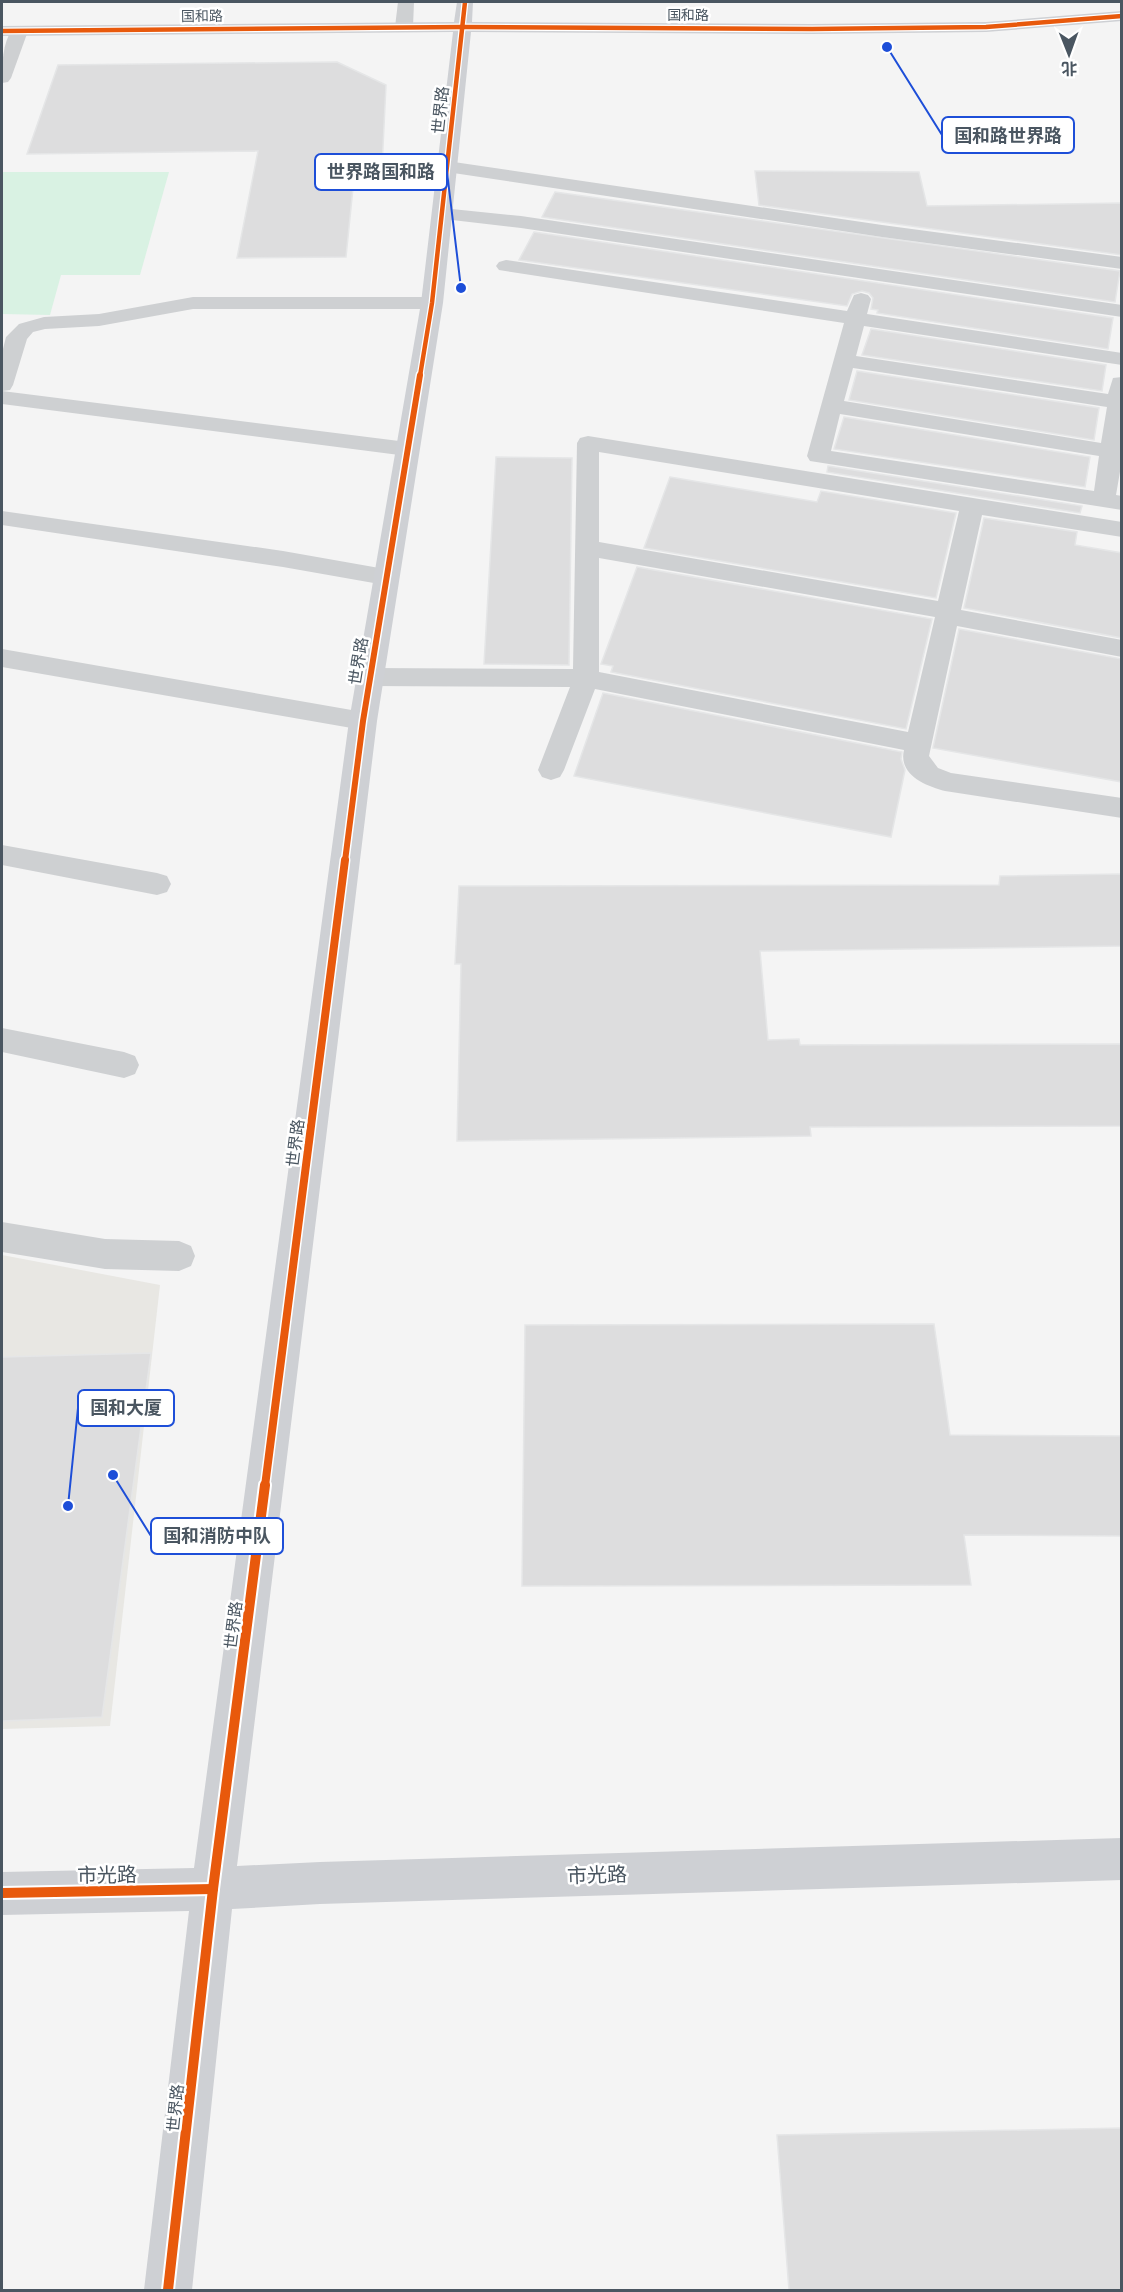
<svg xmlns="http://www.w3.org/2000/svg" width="1123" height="2292" font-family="'PT Sans Narrow','Noto Sans SC',sans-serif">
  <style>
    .commercial { fill: #e8e7e3 }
    .green { fill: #d9f2e3 }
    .building { fill: #ddddde; stroke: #e5e6e7; stroke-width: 1.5 }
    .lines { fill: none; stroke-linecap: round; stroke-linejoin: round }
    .lane { fill: #ced0d2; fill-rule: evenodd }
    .secondary { fill: #ced0d4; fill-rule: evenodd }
    .cycleway-far3-casing { stroke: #fff; stroke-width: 7 }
    .cycleway-far2-casing { stroke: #fff; stroke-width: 9 }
    .cycleway-far1-casing { stroke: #fff; stroke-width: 11 }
    .cycleway-casing { stroke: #fff; stroke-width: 14 }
    .cycleway-far3 { stroke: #e8590c; stroke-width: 4.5 }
    .cycleway-far2 { stroke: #e8590c; stroke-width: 6 }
    .cycleway-far1 { stroke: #e8590c; stroke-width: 8 }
    .cycleway { stroke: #e8590c; stroke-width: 10 }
    .labels { text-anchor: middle; stroke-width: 5; stroke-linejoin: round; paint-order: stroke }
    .far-street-label { font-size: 14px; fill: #4a5661; stroke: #fff }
    .street-label { font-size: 16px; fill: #4a5661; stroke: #fff }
    .near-street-label { font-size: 20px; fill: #4a5661; stroke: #fff }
    .leader { fill: none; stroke: #1d4ed8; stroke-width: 2 }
    .callout-dot { fill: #1d4ed8; stroke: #fff; stroke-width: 2 }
    .callout { fill: #fff; stroke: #1d4ed8; stroke-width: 2 }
    .callout-label { font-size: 18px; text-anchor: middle; font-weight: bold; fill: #4a5661 }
  </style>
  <rect width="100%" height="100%" fill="#f4f4f4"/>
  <polygon class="commercial" points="2,1255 160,1285 110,1726 2,1729"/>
  <polygon class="green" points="2,172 169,172 140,275 61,275 50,315 2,314"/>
  <g class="building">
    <polygon points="337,62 386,85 381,188 353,188 346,257 237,258 258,151 27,154 58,65"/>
    <polygon points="755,171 919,172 927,206 1122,203 1122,255 759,205"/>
    <polygon points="555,192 1120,271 1115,302 542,217"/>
    <polygon points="534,232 1113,318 1108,349 877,313 878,310 871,309 873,298 869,293 862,291 852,294 847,306 519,260"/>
    <polygon points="871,329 1106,365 1102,391 862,355"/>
    <polygon points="857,371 1099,408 1094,440 849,400"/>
    <polygon points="844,417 1090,457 1085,487 834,449"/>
    <polygon points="496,457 572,458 569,665 484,664"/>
    <polygon points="828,466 1082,506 1080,513 827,472"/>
    <polygon points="670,477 817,502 821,491 956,513 936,598 644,548"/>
    <polygon points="984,518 1077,532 1075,545 1122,553 1122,638 964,608"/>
    <polygon points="637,567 932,619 906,729 611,672 613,666 601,664"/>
    <polygon points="959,629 1122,659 1122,782 933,748"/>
    <polygon points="603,693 902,752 901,759 905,770 891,837 574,776"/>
    <polygon points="1122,874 1122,946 760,951 768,1040 799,1039 800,1045 1122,1044 1122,1126 810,1127 811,1136 457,1141 461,964 455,964 459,886 999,885 1000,876"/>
    <polygon points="934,1324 950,1435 1122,1436 1122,1536 964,1535 971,1585 522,1586 525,1325"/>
    <polygon points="151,1353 102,1717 2,1721 2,1357"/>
    <polygon points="1122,2128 1122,2290 789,2290 777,2135"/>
  </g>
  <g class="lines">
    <g class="lane">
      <polygon points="398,2 414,2 413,27 410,31 398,31 395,27"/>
      <path d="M19,26L25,27L28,31L11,78L8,82L2,83C2,63 2,45 13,27Z"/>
      <polygon points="447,161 882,225 1122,257 1122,269 882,237 440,171 438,167 440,163"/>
      <polygon points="442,208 521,216 1122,305 1122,317 521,228 435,218 432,214 435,210"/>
      <path d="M506,260L847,311L854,295L861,293L868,295L871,299L867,314L1122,353V365L864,326L856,356L1108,394L1113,378L1122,377V460L1116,495L1122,496V510L810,461L807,456L844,323L499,270L496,266L499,262ZM853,368L1107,407L1101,443L844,401ZM840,414L1099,456L1094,491L831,451Z"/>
      <polygon points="193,297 432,297 439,299 442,303 439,307 432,309 193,309 99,326 45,329 33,332 27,339 13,385 10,390 2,391 407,442 415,444 418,449 415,454 407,456 2,404 2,353 6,337 19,324 44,317 99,314"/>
      <path d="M588,436L1122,522V537L982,515L961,610L1122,640V657L957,626L929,756L938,768L951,773L1122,798V818L945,791C926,786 898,775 904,750L595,689L564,770L560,777L551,780L542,777L538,770L570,687L369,686L360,683L356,677L360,671L369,668L573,669L577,443L580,438ZM599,452L959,511L938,601L599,542ZM599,558L935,617L908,732L599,672Z"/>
      <polygon points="2,511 283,551 385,569 394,571 397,577 394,583 385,585 283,567 2,525"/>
      <polygon points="2,649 363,712 372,714 376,721 372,728 363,730 2,667"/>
      <polygon points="2,845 157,873 167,876 171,884 167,892 157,895 2,865"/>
      <polygon points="2,1028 124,1052 135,1056 139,1065 135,1074 124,1078 2,1052"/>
      <polygon points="2,1222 105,1239 179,1241 191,1246 195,1256 191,1266 179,1271 105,1269 2,1252"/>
    </g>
    <polygon class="secondary" points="457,2 473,2 472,22 812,24 986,22 1122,11 1122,21 986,32 812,34 471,32 443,303 377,721 237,1866 320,1862 1122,1838 1122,1880 320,1904 232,1909 192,2290 144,2290 189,1911 2,1915 2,1872 194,1868 349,721 421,303 453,32 2,36 2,26 454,22"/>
    <g class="cycleway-far3-casing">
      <g id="cycleway-far3">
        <polyline points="2,31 463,27 812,29 986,27 1122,16"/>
        <polyline points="420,376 432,303 465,2"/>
      </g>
    </g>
    <g class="cycleway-far2-casing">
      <polyline id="cycleway-far2" points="345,861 363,721 420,375"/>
    </g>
    <g class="cycleway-far1-casing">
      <polyline id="cycleway-far1" points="265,1486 345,860"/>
    </g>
    <g class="cycleway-casing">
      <g id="cycleway">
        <polyline points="2,1893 213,1889"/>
        <polyline points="168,2290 213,1889 265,1485"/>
      </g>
    </g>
    <use href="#cycleway-far3" class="cycleway-far3"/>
    <use href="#cycleway-far2" class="cycleway-far2"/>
    <use href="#cycleway-far1" class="cycleway-far1"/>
    <use href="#cycleway" class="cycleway"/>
  </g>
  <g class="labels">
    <g class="far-street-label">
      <text x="688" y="20">国和路</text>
      <text transform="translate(202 16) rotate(-1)" y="5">国和路</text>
    </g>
    <g class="street-label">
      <text transform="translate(440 110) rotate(-84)" y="6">世界路</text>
      <text transform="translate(358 661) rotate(-81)" y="6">世界路</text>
      <text transform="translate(295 1143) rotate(-83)" y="6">世界路</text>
      <text transform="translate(233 1625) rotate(-83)" y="6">世界路</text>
      <text transform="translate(175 2108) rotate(-84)" y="6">世界路</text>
    </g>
    <g class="near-street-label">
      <text transform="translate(107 1875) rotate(-1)" y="7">市光路</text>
      <text transform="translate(597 1875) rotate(-2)" y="7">市光路</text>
    </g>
  </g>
  <path class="leader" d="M887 47L942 135M461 288L447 172M68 1506L78 1408M113 1475L151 1536"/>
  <g class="callout-dot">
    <circle cx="887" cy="47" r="6"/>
    <circle cx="461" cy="288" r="6"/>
    <circle cx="68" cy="1506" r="6"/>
    <circle cx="113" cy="1475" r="6"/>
  </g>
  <g class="callout">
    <rect x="942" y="117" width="132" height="36" rx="6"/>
    <rect x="315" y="154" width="132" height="36" rx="6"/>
    <rect x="78" y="1390" width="96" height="36" rx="6"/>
    <rect x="151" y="1518" width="132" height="36" rx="6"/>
  </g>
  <g class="callout-label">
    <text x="1008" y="142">国和路世界路</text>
    <text x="381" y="178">世界路国和路</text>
    <text x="126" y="1414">国和大厦</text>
    <text x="217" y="1542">国和消防中队</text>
  </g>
  <rect width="1123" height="2292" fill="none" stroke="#4a5661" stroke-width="6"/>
  <g transform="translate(1069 54) rotate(179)" stroke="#ffffff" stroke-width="4.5" paint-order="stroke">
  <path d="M0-4.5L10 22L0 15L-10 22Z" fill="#4a5661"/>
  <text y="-9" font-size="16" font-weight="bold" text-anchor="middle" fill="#4a5661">北</text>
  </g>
</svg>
